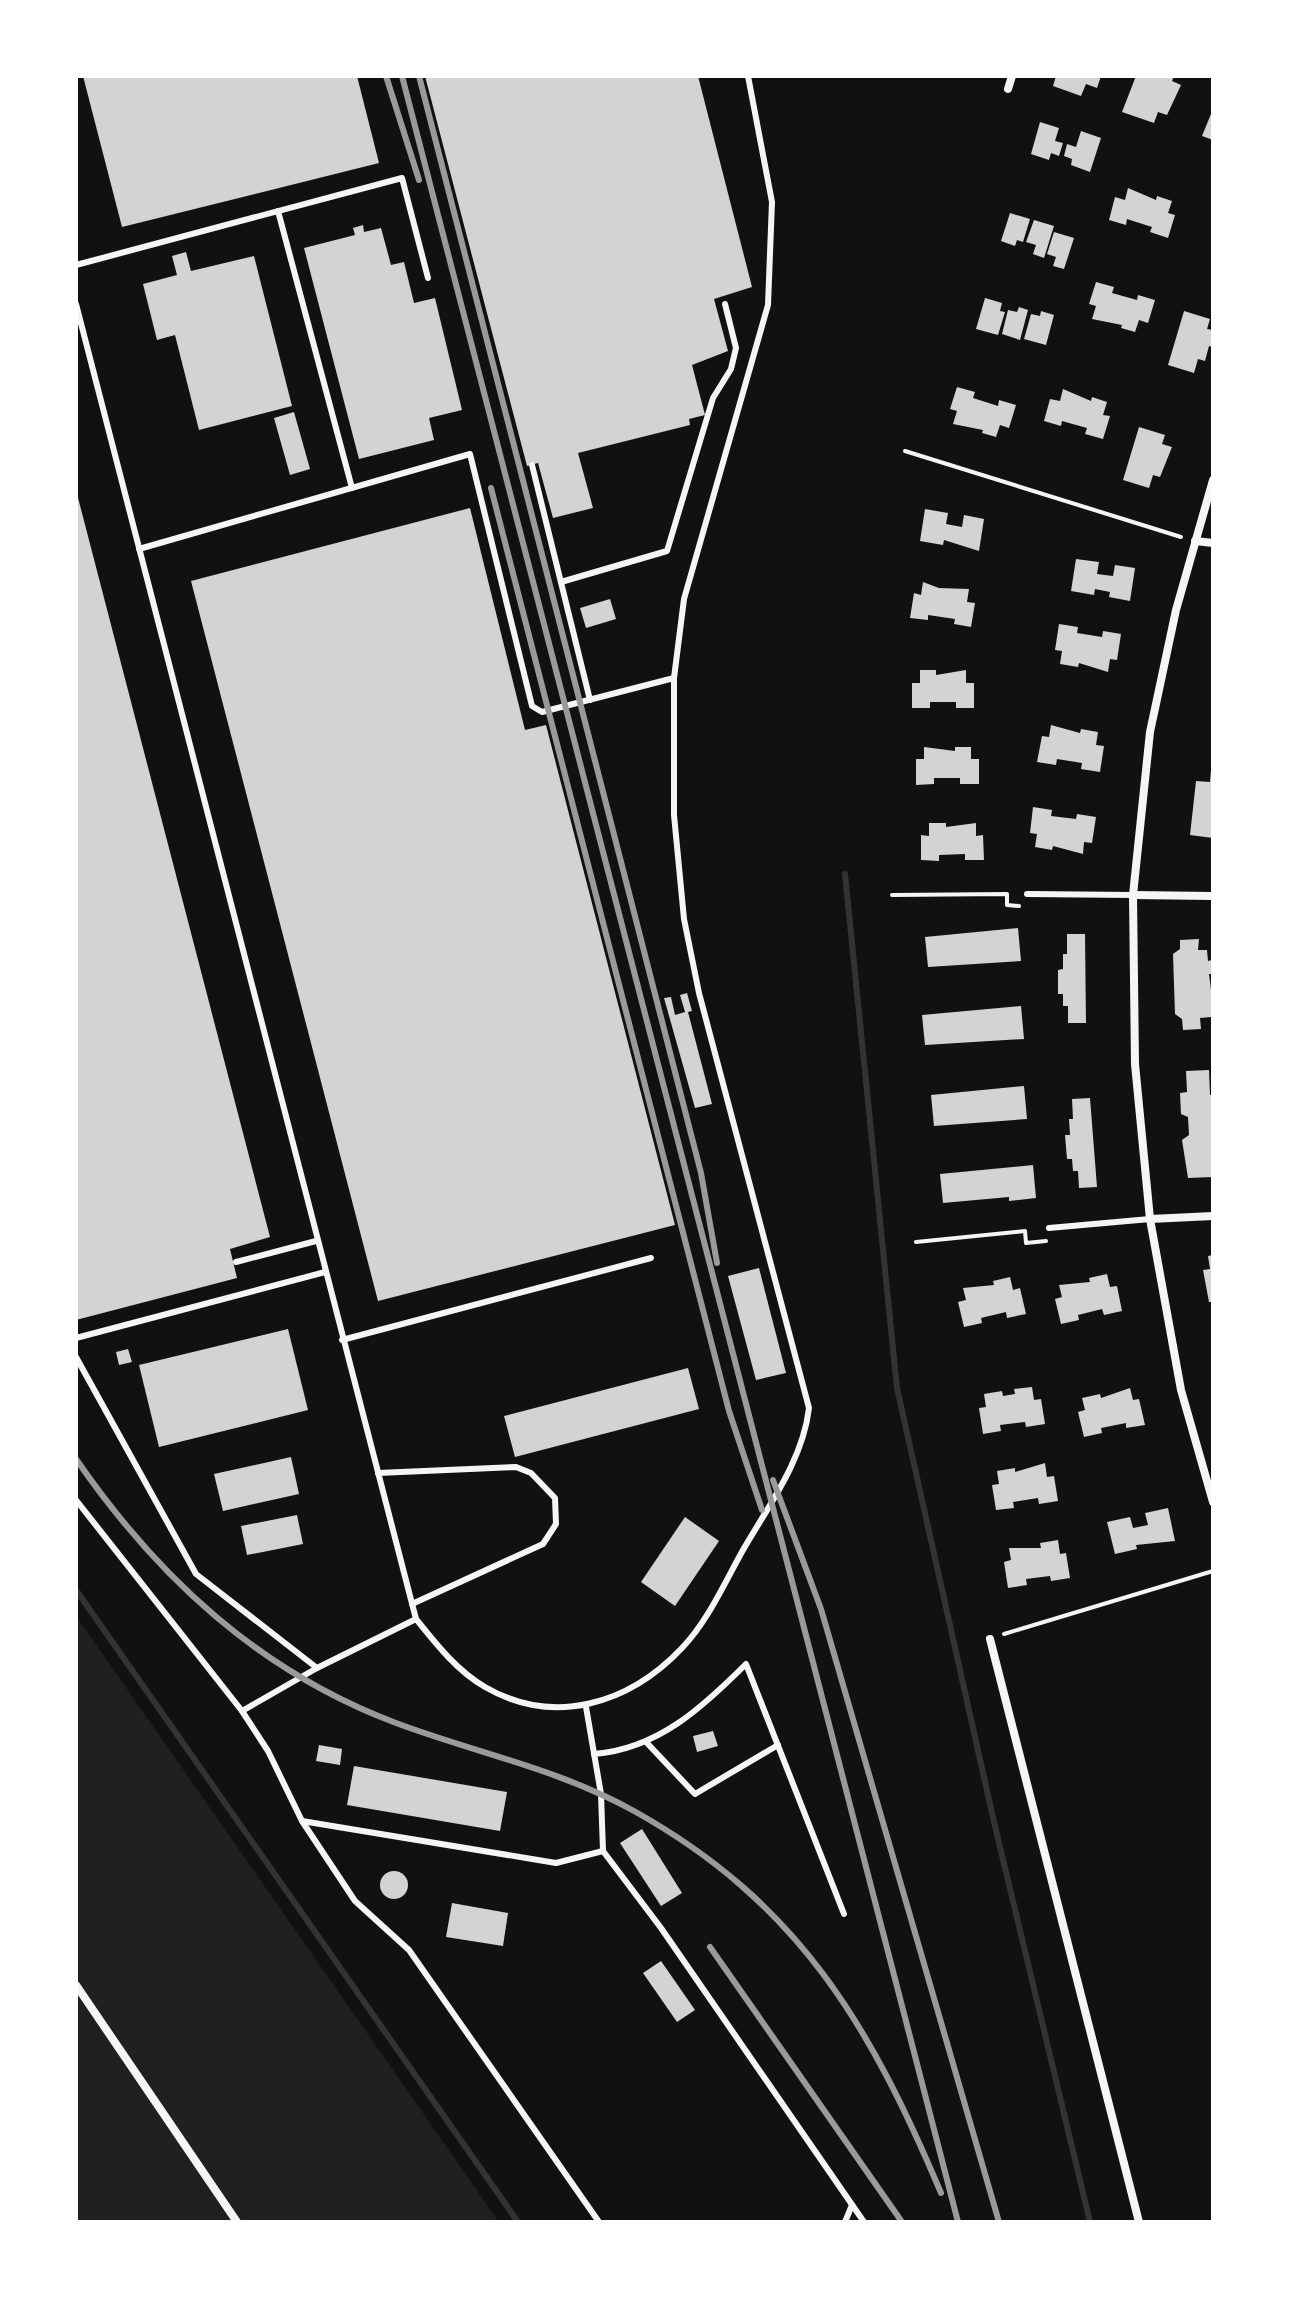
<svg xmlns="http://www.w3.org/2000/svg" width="1289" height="2298" font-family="'Roboto Condensed',sans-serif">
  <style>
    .green { fill: #202020 }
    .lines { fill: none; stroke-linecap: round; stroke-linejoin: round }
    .stream { stroke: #333; stroke-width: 6 }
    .building { fill: #d3d3d3 }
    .path { stroke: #f5f5f5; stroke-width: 4 }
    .service { stroke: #f5f5f5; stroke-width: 6 }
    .minor { stroke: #f5f5f5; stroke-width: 8 }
    .rail { stroke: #9a9a9a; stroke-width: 6 }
  </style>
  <rect width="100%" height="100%" fill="#111"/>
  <polygon class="green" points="76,1616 499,2222 76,2222"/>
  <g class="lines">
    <g class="stream">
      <polyline points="845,874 897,1388 994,1822 1090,2222"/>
      <polyline points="76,1590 518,2222"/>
    </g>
  </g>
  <g class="building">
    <polygon points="83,76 357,76 379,163 122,227"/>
    <polygon points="425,76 698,76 752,287 714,299 728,351 692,365 705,415 689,419 690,425 578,453 593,508 553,518 538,463 527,466"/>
    <polygon points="1056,76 1101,76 1097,88 1086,84 1081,96 1053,86"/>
    <polygon points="1136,76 1174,76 1172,81 1181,85 1167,115 1158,112 1154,123 1122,112"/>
    <polygon points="1213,109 1213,140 1202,136"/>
    <polygon points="1040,122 1059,128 1055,141 1063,143 1059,156 1051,153 1049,160 1031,154"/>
    <polygon points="1081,131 1101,138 1090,172 1071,165 1072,159 1064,156 1067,144 1076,147"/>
    <polygon points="1128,188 1156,200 1157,196 1172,201 1168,213 1175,215 1168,238 1150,232 1152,227 1127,219 1126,225 1109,220 1115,197 1125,200"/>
    <polygon points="1010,213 1030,219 1023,242 1017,240 1015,246 1001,241"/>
    <polygon points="1034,220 1054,226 1044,258 1033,254 1036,245 1026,242"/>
    <polygon points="363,225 364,232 381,228 391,265 404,262 414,303 435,298 462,410 429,418 434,440 359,459 304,248 355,235 353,228"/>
    <polygon points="1054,232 1074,238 1064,269 1053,266 1056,257 1047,254"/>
    <polygon points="186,252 191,271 254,256 292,406 199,430 175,335 157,340 143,284 177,275 172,256"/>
    <polygon points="1096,282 1114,287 1112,293 1137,300 1138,295 1155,300 1148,323 1139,320 1135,332 1121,328 1122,325 1092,319 1096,306 1089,304"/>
    <polygon points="985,298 1002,303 1000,311 1005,312 998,335 976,329"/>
    <polygon points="1019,307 1028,310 1020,340 1002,334 1008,310 1017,312"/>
    <polygon points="1041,311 1054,315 1046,345 1024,339 1031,314 1040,316"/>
    <polygon points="1184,311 1210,319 1207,329 1213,330 1212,347 1209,346 1205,361 1198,359 1194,373 1168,365"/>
    <polygon points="957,387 975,392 973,398 998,406 999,400 1016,405 1009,428 1000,425 996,437 982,433 983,430 953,424 957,411 950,409"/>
    <polygon points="1063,389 1091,401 1092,397 1107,402 1103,415 1110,416 1103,439 1085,434 1087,428 1062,421 1061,426 1044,421 1050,399 1060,401"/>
    <polygon points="294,412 310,469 290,475 274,418"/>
    <polygon points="1139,427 1165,435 1162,444 1172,447 1160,477 1153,475 1149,488 1123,480"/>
    <polygon points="76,490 270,1237 230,1249 237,1278 76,1320"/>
    <polygon points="470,508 525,730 546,725 675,1225 378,1301 191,581"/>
    <polygon points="925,509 948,513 946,524 962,527 964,515 984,519 979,551 944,540 943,545 920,541"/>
    <polygon points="1076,559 1099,562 1097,574 1113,576 1115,565 1135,568 1130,601 1109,597 1110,592 1095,589 1094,595 1071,591"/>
    <polygon points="923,582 939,588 969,589 967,602 975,603 971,627 954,624 955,619 928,615 928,620 910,618 914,593 921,595"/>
    <polygon points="610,599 616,619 586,628 580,608"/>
    <polygon points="1059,624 1078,627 1077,633 1102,637 1103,631 1121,634 1117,660 1110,659 1108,672 1079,663 1078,667 1060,664 1062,651 1055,650"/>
    <polygon points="920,670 936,670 936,675 966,670 966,683 974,683 974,708 956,708 956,702 930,702 930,708 912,708 912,683 920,683"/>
    <polygon points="1051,725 1080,733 1081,729 1098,732 1096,745 1104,746 1100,772 1081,769 1082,763 1057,759 1056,765 1037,762 1042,736 1049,737"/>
    <polygon points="924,747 955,751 955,747 971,747 971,759 979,759 979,784 960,784 960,778 934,778 934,784 916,785 916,759 924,759"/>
    <polygon points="1211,770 1213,838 1190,835 1196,781 1210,782"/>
    <polygon points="1033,807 1052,810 1051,816 1076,819 1077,814 1096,817 1092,843 1084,842 1083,854 1053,846 1052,850 1035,847 1037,834 1030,833"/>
    <polygon points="929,823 946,823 946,827 976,823 976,836 983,835 984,860 965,860 965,854 939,855 939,861 921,860 921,835 929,836"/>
    <polygon points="1018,928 1021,961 928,967 925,937"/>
    <polygon points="1067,934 1085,934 1086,1023 1068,1023 1068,1006 1063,1006 1063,994 1058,994 1058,970 1063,969 1063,954 1067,954"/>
    <polygon points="1199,939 1198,950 1207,950 1208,961 1212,960 1212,974 1209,974 1213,1006 1211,1017 1200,1018 1201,1029 1183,1030 1182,1019 1175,1014 1173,954 1180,949 1180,940"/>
    <polygon points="687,993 692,1011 688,1012 712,1104 695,1108 664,998 671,997 675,1015 685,1012 680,995"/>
    <polygon points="1021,1006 1024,1039 925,1045 922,1015"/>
    <polygon points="1209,1070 1210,1095 1213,1095 1213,1177 1188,1178 1182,1140 1189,1135 1188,1117 1181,1114 1180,1093 1187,1092 1186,1071"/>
    <polygon points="1024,1086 1027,1119 934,1126 931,1095"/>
    <polygon points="1090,1098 1097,1187 1079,1188 1078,1171 1073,1171 1072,1159 1067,1159 1065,1135 1070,1135 1069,1119 1073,1119 1072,1099"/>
    <polygon points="1033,1165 1036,1198 1009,1201 1009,1197 943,1203 940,1174"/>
    <polygon points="1213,1255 1213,1302 1209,1302 1203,1270 1210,1269 1208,1256"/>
    <polygon points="759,1268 786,1373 756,1380 728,1276"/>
    <polygon points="1107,1274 1110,1287 1117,1286 1122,1311 1104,1315 1102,1309 1078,1315 1079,1320 1061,1324 1055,1299 1062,1297 1059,1285 1090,1282 1089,1278"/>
    <polygon points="1010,1277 1013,1290 1020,1288 1026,1314 1007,1318 1006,1312 981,1318 982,1323 964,1327 958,1302 966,1300 963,1288 994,1285 993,1281"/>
    <polygon points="288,1329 308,1410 159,1447 139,1365"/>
    <polygon points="128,1349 132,1362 119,1365 116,1352"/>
    <polygon points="688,1368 699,1409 515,1457 504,1416"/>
    <polygon points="1032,1387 1034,1400 1041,1399 1045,1424 1026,1427 1025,1422 1000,1425 1001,1431 983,1434 979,1408 986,1407 984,1394 1002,1391 1003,1396 1015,1394 1014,1389"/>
    <polygon points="1130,1388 1133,1400 1139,1399 1145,1425 1126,1428 1126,1423 1101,1428 1102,1433 1084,1437 1078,1412 1085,1410 1082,1398 1100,1394 1101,1398"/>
    <polygon points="291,1457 299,1494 223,1511 214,1474"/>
    <polygon points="1045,1463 1047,1477 1054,1476 1058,1501 1039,1504 1038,1498 1013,1502 1014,1508 996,1510 992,1485 999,1484 997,1471 1015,1468 1015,1472"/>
    <polygon points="1168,1508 1175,1541 1136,1545 1137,1549 1115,1554 1107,1522 1130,1517 1133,1528 1148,1525 1145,1513"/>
    <polygon points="297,1515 303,1544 247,1555 241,1526"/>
    <polygon points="685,1517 719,1541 675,1606 641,1582"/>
    <polygon points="1058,1540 1060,1554 1066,1553 1070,1578 1051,1581 1050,1576 1026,1579 1027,1585 1008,1588 1004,1562 1011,1560 1009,1548 1041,1548 1040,1543"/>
    <polygon points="713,1731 718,1746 697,1752 693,1736"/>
    <polygon points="319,1745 342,1749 340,1765 316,1761"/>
    <polygon points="354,1766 507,1792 500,1831 347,1805"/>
    <polygon points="642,1829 682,1893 661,1906 620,1843"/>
    <circle cx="394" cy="1885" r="14"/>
    <polygon points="452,1903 508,1913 503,1946 446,1937"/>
    <polygon points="661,1961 695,2010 677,2022 643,1973"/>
  </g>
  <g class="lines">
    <g class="path">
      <polyline points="905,451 1181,537"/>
      <polyline points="892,895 1007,894 1007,905 1019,906"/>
      <polyline points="916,1242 1025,1231 1026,1243 1046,1241"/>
      <polyline points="1004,1634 1213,1571"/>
    </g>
    <g class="service">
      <polyline points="278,211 352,488"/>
      <polyline points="76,265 402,178 428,278"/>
      <path d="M76,304L416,1619C436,1644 457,1671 485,1687C554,1727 629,1704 682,1648C708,1621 725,1582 743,1550C769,1505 803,1460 809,1408L699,993L684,919L674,815V678L684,599L768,305L772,202L748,76"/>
      <polyline points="532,465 590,700"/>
      <polyline points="139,549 470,454 532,706 542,712 674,678"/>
      <polyline points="561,582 667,551 713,398 731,369 736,348 725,304"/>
      <polyline points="1027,894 1133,895"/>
      <polyline points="1049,1228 1150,1219"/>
      <polyline points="236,1262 316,1241"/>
      <polyline points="76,1338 325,1272"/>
      <polyline points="342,1340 651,1258"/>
      <polyline points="76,1357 196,1574 317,1668"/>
      <polyline points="378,1473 516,1467 531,1473 555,1498 556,1524 543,1544 412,1604"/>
      <polyline points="76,1500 242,1711 268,1751 302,1821 556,1863 603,1851"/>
      <polyline points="586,1707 601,1794 603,1851 661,1928 864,2222"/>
      <polyline points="242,1711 317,1668 416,1619"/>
      <polyline points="647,1743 695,1794 778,1745"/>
      <path d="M594,1754C658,1749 703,1707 746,1664L844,1914"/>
      <polyline points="302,1821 355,1901 409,1950 599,2222"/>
      <polyline points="845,2222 852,2205"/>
    </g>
    <g class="minor">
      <polyline points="1008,89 1012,76"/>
      <polyline points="1213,480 1176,610 1150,732 1133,895 1135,1064 1150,1219 1181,1390 1213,1502"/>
      <polyline points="1195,541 1213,543"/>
      <polyline points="1133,895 1213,896"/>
      <polyline points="1150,1219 1213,1216"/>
      <polyline points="990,1639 1139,2222"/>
      <polyline points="76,1985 237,2222"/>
    </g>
    <g class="rail">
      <polyline points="386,76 419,180"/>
      <polyline points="402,76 958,2222"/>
      <polyline points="419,76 701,1173 717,1263"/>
      <polyline points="491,488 729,1411 762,1510"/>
      <path d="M76,1459C158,1578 260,1672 396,1723C476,1753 559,1769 634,1811C799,1903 870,2025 941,2193"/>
      <polyline points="773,1480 821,1609 999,2222"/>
      <polyline points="710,1947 902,2222"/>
    </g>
  </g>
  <rect width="1289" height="2298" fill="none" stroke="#ffffff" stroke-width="156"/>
</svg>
